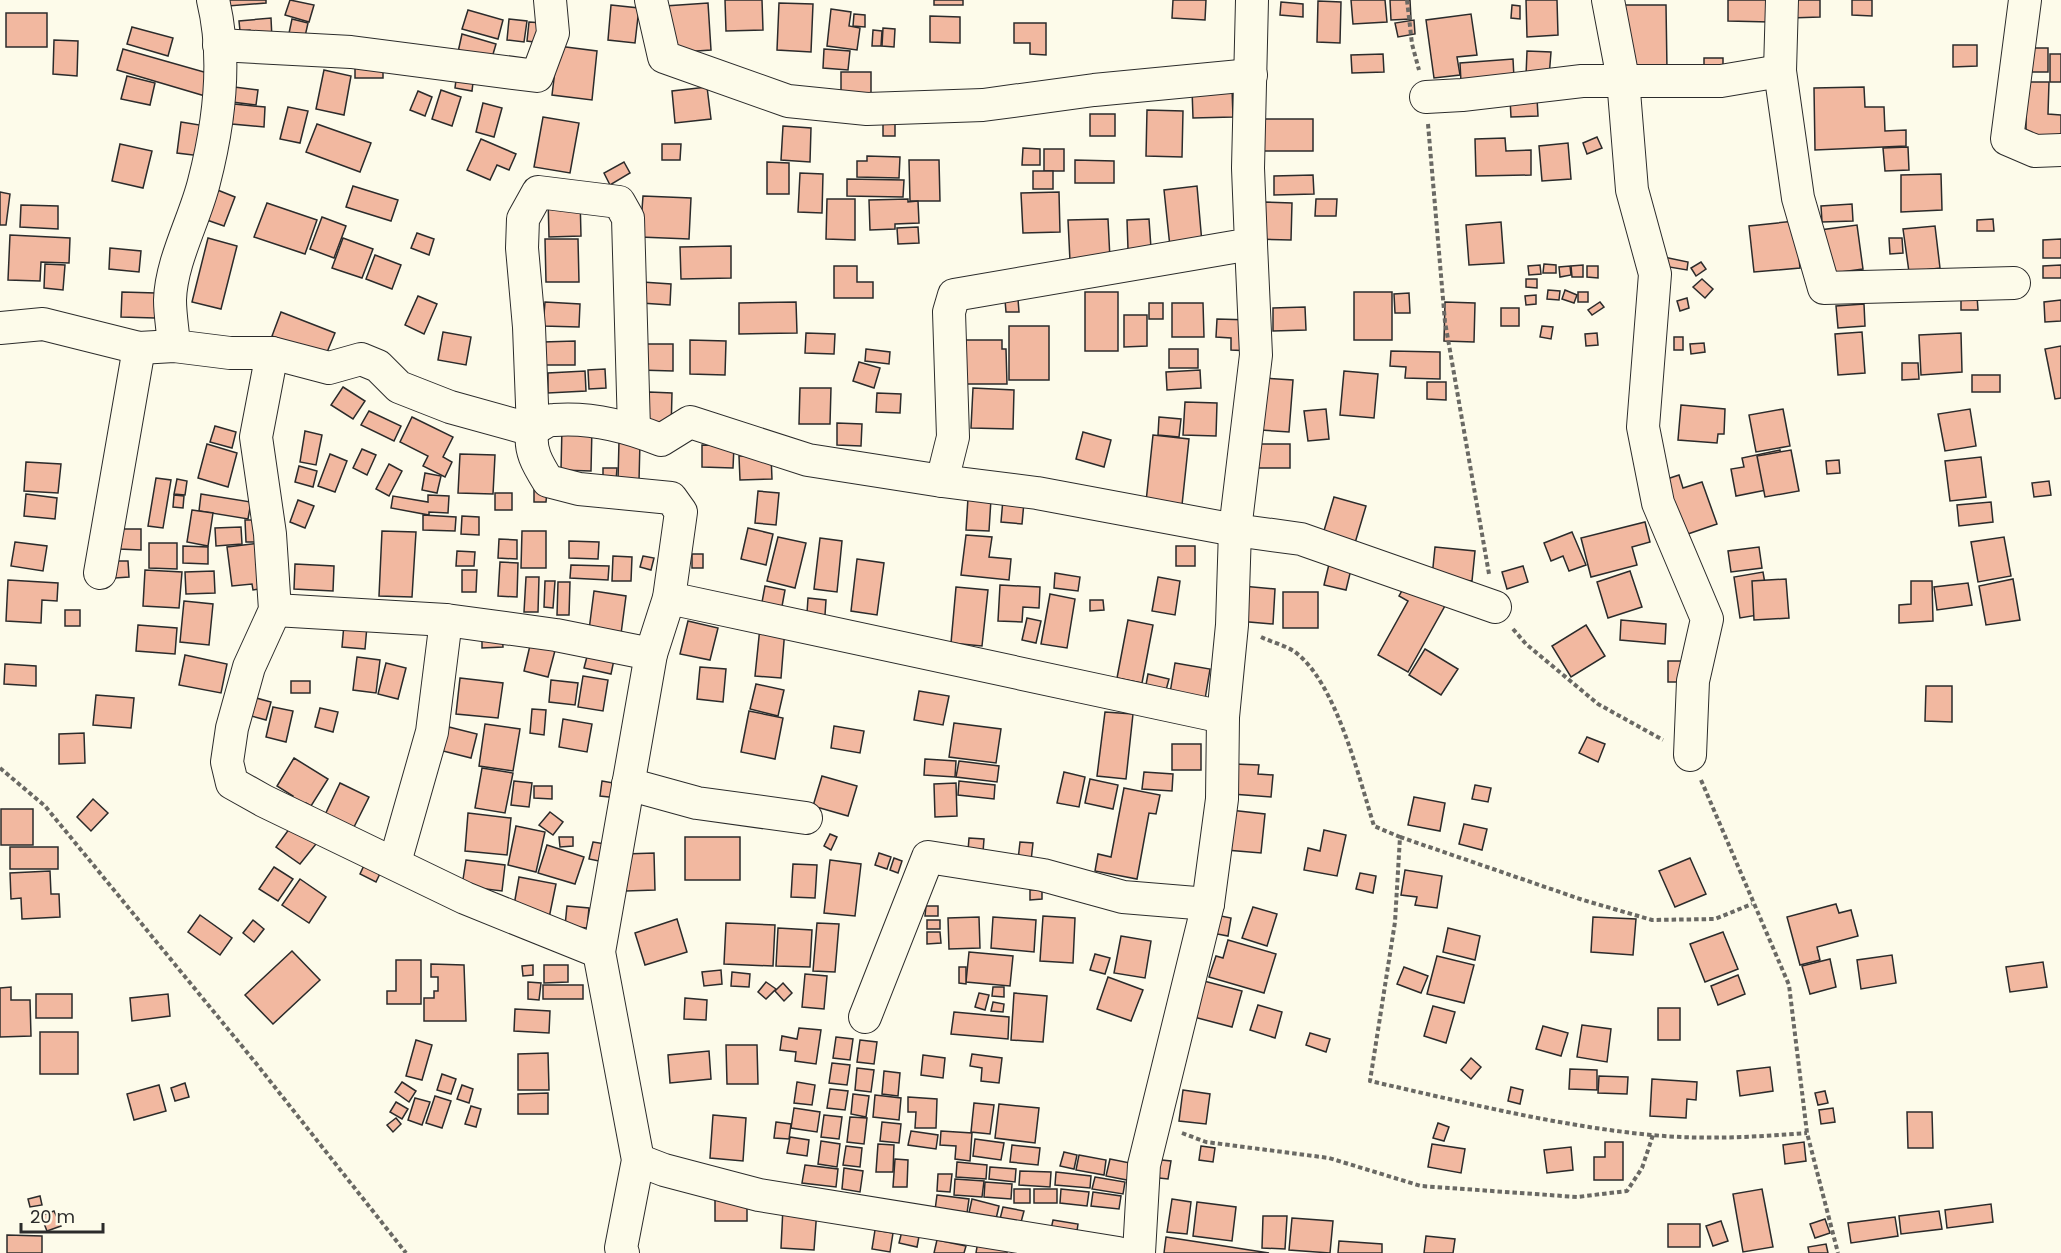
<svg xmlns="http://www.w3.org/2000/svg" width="2061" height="1253" font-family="Poppins,sans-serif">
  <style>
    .building { fill: #f2b8a0; stroke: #2b2b2b; stroke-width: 1.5 }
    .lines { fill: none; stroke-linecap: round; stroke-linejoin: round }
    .minor-casing { stroke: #2b2b2b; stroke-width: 34 }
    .path { stroke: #6a6964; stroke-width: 4; stroke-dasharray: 4.5 3; stroke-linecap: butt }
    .minor { stroke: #fdfbea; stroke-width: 32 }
  </style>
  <rect width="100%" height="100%" fill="#fdfbea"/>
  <g class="building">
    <polygon points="227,0 266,0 266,3 228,6"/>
    <polygon points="290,0 314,5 309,22 285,15"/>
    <polygon points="725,0 762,0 763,30 726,31"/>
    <rect x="934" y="0" width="29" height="5"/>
    <polygon points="1173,0 1206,0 1205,20 1172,18"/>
    <polygon points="1351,0 1385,0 1387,22 1353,24"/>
    <polygon points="1390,0 1410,0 1411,19 1391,20"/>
    <polygon points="1526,0 1557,0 1558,35 1527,37"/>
    <polygon points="1728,0 1770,0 1770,22 1728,21"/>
    <polygon points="1789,0 1820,0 1820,17 1790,18"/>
    <polygon points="1852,0 1872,0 1872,16 1852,15"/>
    <polygon points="1318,1 1341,2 1340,43 1317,42"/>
    <polygon points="1281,2 1303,4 1303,17 1280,15"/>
    <polygon points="708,3 711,50 668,53 665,6"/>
    <polygon points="779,3 813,4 811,52 777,50"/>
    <polygon points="611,5 639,8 635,43 608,40"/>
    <polygon points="1512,5 1520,6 1520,19 1511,18"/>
    <polygon points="1625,5 1666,5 1667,70 1627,71"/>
    <polygon points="831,9 851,12 849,26 860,28 857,50 827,46"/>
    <polygon points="468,10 503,20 498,39 462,29"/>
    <rect x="6" y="13" width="41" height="34"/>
    <polygon points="854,14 865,15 865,27 853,26"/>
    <polygon points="1471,14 1477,55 1457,57 1460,75 1434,78 1426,20"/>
    <polygon points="930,16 960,17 960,43 930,42"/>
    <polygon points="271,18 272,39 251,41 250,30 240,31 239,21"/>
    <polygon points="292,19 308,23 304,41 288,38"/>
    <polygon points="509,19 527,21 524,42 507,40"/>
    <polygon points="1414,20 1415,34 1398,37 1395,23"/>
    <polygon points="529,22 543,23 541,43 527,41"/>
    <polygon points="1014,23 1046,23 1046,55 1030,54 1030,43 1014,43"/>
    <polygon points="132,27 173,38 168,56 127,44"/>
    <polygon points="883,28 895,29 894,47 882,46"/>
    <polygon points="873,30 882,31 881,46 872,46"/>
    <polygon points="462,34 496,44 491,61 458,52"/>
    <polygon points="54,40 78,41 77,76 53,74"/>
    <polygon points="1953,45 1977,45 1977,66 1953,67"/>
    <polygon points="558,46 597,51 592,100 552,95"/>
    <rect x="2024" y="48" width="24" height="24"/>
    <polygon points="123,49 211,74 205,96 117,70"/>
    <polygon points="824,49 850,51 848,70 823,68"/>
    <polygon points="1527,51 1551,52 1549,77 1526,76"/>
    <polygon points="1383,54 1384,72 1352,73 1351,55"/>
    <rect x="2050" y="54" width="11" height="28"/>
    <polygon points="1704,58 1723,58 1723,72 1704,73"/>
    <polygon points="1513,59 1514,78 1461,82 1460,63"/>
    <rect x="355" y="64" width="28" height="14"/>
    <polygon points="324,70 351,76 344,115 316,109"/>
    <polygon points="457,72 474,74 472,91 455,88"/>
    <rect x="841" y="72" width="30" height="27"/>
    <polygon points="127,76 155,83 150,105 121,99"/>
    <polygon points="2026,82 2049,82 2048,114 2061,115 2061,136 2026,136"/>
    <polygon points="234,87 258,90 256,105 232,102"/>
    <polygon points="707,87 711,119 675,123 672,91"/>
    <polygon points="1864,87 1865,107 1884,107 1885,131 1906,130 1906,146 1815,150 1814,88"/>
    <polygon points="1232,88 1233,117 1193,118 1192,89"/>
    <polygon points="441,90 461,97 452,126 432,119"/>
    <polygon points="418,91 432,97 425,116 410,110"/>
    <polygon points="1537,98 1538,116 1511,117 1510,99"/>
    <polygon points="483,103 502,108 494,137 476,132"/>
    <polygon points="234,104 265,107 264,127 232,124"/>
    <polygon points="288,107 308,111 300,143 280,139"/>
    <polygon points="1147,110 1183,111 1182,157 1146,156"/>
    <rect x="1090" y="114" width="25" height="22"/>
    <polygon points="543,117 579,123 570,173 534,167"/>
    <rect x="883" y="119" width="12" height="17"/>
    <rect x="1261" y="119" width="52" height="32"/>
    <polygon points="181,122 206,126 201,156 177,153"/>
    <polygon points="317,124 371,143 360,172 306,152"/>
    <polygon points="783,126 811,128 810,162 781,160"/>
    <polygon points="1597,137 1602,148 1587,154 1583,143"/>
    <polygon points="1505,138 1506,151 1531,150 1531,175 1476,176 1475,139"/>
    <polygon points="481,139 516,154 509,170 497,165 490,180 467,170"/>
    <polygon points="1568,143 1571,179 1542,181 1539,146"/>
    <polygon points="120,144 152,151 143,188 112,181"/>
    <polygon points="662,144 681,144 680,160 662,160"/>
    <polygon points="1908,147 1909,170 1885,171 1883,148"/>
    <polygon points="1023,148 1040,149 1040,165 1022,165"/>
    <rect x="1044" y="149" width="20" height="22"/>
    <polygon points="867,156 900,157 899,178 857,177 857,161 867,161"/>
    <polygon points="909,160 939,160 940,201 910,201"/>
    <polygon points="1075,160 1114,161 1114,183 1075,183"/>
    <polygon points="624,162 630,173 610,185 604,173"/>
    <polygon points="767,162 789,163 789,194 767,194"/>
    <rect x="1033" y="171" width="20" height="18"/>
    <polygon points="800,173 823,174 822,213 798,212"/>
    <polygon points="1941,174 1942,210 1901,212 1901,175"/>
    <polygon points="1313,175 1314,194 1274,195 1274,176"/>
    <polygon points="847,179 904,180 903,197 847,196"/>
    <polygon points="353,186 398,200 391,221 346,207"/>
    <polygon points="1197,186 1202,243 1170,247 1164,190"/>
    <polygon points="215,189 235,197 224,226 204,219"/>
    <polygon points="0,192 10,194 6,225 0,225"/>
    <polygon points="1059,192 1060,232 1023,233 1021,193"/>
    <polygon points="643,196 691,198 689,239 640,237"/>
    <polygon points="580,197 581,236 549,237 548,198"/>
    <polygon points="827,199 855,199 855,240 826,239"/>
    <polygon points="908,199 908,202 918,201 919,223 895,224 895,229 870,230 869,200"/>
    <polygon points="1316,199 1337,199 1336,216 1315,216"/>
    <polygon points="1264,202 1292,203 1291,240 1257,239"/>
    <polygon points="267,203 317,220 305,254 254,237"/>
    <polygon points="1852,204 1853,221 1822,222 1821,206"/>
    <polygon points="21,205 58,206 58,229 20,227"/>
    <polygon points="322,217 346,226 334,258 310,249"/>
    <polygon points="1108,219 1110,259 1070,261 1068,220"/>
    <polygon points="1149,219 1151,248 1128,249 1127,220"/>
    <polygon points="1993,219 1994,231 1977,231 1977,220"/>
    <polygon points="1795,221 1800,268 1754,272 1749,226"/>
    <polygon points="1501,222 1504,263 1469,265 1466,225"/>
    <polygon points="1857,225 1863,269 1826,274 1820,230"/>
    <polygon points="1935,226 1940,268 1909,272 1903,229"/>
    <polygon points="918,227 919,243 898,244 897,228"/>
    <polygon points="417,233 434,239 429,255 411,248"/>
    <polygon points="10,235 70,238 69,263 41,262 40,281 8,280"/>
    <polygon points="208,238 237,246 221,309 192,302"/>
    <polygon points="343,238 373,249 362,278 332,268"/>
    <polygon points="1889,238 1902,238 1903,253 1890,254"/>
    <polygon points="545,239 578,239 579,282 546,282"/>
    <polygon points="2061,239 2061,258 2043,258 2043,240"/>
    <polygon points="731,246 731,278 681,279 680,247"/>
    <polygon points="110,248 141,251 139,272 109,269"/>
    <polygon points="375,255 401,265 392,289 366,279"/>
    <polygon points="1659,256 1688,262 1687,270 1657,265"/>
    <polygon points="1701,262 1706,269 1696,276 1691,268"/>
    <polygon points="45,264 65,265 63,290 44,288"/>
    <polygon points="1544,264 1556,265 1556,273 1543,273"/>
    <polygon points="1540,265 1541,274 1529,275 1528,266"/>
    <polygon points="1583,265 1583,277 1572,277 1571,266"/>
    <polygon points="2061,265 2061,278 2043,278 2043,266"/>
    <polygon points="834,266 857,266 857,282 873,282 873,298 834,298"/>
    <polygon points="1570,266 1571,275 1560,277 1559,267"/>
    <polygon points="1587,266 1598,266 1598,278 1587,277"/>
    <polygon points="1526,279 1537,279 1537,288 1526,287"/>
    <polygon points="1702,279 1713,289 1705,298 1693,287"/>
    <polygon points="642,282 671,284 670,305 641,303"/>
    <polygon points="1548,290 1560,291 1559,300 1547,299"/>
    <polygon points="1565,290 1577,295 1574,303 1562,299"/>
    <polygon points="122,292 156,293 155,318 121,317"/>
    <rect x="1085" y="292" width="33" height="59"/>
    <rect x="1354" y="292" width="38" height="48"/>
    <rect x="1578" y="292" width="10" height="10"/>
    <polygon points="1409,293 1410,313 1395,313 1394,294"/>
    <polygon points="1536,295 1536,304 1526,305 1525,296"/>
    <polygon points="418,296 437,304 424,334 405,325"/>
    <polygon points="1977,296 1978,310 1961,310 1961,297"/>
    <polygon points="1687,298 1689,308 1680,311 1677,301"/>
    <polygon points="1018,299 1019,312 1006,312 1005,300"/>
    <polygon points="2061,300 2061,321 2045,322 2044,302"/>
    <polygon points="545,302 580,304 579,327 543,326"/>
    <polygon points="796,302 797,333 739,334 739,303"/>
    <polygon points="1445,302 1475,303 1474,342 1444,341"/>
    <polygon points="1600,302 1604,307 1592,315 1588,310"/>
    <rect x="1149" y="303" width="14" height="16"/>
    <polygon points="1172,303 1203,303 1204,337 1172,337"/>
    <polygon points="1864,304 1865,326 1838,328 1836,306"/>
    <polygon points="1305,307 1306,330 1273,331 1273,308"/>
    <rect x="1501" y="308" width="18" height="18"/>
    <polygon points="281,312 335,333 325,357 272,336"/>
    <polygon points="1124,315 1147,315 1147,346 1124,347"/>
    <polygon points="1217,319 1251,320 1251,351 1231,350 1231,338 1216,337"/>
    <rect x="1009" y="326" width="40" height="54"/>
    <polygon points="1542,326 1553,327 1551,339 1540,337"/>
    <polygon points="443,332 471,337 466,365 438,360"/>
    <polygon points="1862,332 1865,373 1838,375 1835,334"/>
    <polygon points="806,333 835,334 834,354 805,353"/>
    <polygon points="1597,333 1598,345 1586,346 1585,334"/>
    <polygon points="1961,333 1962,372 1921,375 1919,335"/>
    <rect x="1674" y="337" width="9" height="13"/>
    <polygon points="690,340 726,341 725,375 690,374"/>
    <polygon points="959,340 1002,340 1002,349 1006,349 1007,384 959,384"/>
    <polygon points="575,341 575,365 543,365 543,342"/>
    <polygon points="1704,343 1705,352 1691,354 1690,344"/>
    <polygon points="640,344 673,344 673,371 639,370"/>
    <polygon points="2061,346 2061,398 2055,399 2045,349"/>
    <polygon points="866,349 890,352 889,364 865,361"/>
    <rect x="1169" y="349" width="29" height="19"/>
    <polygon points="1391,351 1440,352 1440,379 1405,378 1406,367 1390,366"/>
    <polygon points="859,362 880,368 874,388 853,381"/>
    <polygon points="1902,363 1918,363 1919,379 1902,380"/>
    <polygon points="605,369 606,388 589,389 588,370"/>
    <polygon points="1200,370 1201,388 1167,390 1166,372"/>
    <polygon points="585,371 586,391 548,393 548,373"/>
    <polygon points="1344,371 1378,374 1374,418 1340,415"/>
    <rect x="1972" y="375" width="28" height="17"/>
    <polygon points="1264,378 1293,380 1289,432 1261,430"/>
    <polygon points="1427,382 1446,382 1446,400 1427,399"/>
    <polygon points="343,387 365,401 353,419 331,405"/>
    <polygon points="800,388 831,388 830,424 799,424"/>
    <polygon points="973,388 1014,390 1013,429 971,428"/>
    <polygon points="649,392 672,393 671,432 648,431"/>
    <polygon points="877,393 901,394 900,413 876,412"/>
    <polygon points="1185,402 1217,403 1216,436 1183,435"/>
    <polygon points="1681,405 1725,409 1724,434 1718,434 1717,443 1678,440"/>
    <polygon points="1326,409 1329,439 1308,441 1304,411"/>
    <polygon points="1783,409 1790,446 1756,452 1749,415"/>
    <polygon points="1970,409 1976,446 1945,451 1938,414"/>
    <polygon points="369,411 401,426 394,441 361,425"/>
    <polygon points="412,417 453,437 443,457 452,462 445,477 423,466 428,456 400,442"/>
    <polygon points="1159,417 1181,419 1179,437 1158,435"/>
    <polygon points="837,423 862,424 861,446 837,445"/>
    <polygon points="215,426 236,432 232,448 210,442"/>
    <polygon points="562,427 592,427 591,471 561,470"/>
    <polygon points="305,431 322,435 316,465 300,462"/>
    <polygon points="1083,432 1111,440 1104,467 1076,459"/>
    <polygon points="1153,435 1189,439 1182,505 1146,502"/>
    <polygon points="619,441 640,442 639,481 618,480"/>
    <polygon points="207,444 237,453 228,487 198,478"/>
    <rect x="1256" y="444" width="34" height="24"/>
    <polygon points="702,445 734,446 733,468 702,467"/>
    <polygon points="362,449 376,455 367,475 353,468"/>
    <polygon points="1780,450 1786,486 1736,496 1731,469 1744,467 1742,458"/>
    <polygon points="1791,450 1799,491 1765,497 1757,456"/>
    <polygon points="330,454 347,461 335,492 318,486"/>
    <polygon points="460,454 495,455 493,494 458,493"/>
    <polygon points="771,455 772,479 740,480 739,456"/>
    <polygon points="1981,457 1986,497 1950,501 1945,461"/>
    <polygon points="1839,460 1840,473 1827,474 1826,461"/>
    <polygon points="26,462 61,464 58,493 24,491"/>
    <polygon points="389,464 402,471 389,496 376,489"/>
    <polygon points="299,466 317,471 313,487 295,482"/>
    <polygon points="603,468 617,468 616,481 603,480"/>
    <polygon points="425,473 441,476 437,493 422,490"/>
    <polygon points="1679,475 1683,488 1702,482 1717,524 1682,536 1658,482"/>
    <polygon points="156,478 171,480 163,528 148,526"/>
    <polygon points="177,479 187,481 185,495 174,494"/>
    <polygon points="2049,481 2051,495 2034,497 2032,483"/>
    <polygon points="534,490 547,490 546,502 534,502"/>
    <polygon points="758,491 779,493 776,525 755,523"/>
    <rect x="495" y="493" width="17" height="17"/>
    <polygon points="26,494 57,498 55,519 24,516"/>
    <polygon points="201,494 251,502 248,519 199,511"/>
    <polygon points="174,495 184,496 183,508 173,507"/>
    <polygon points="428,495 449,496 448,513 429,512 429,515 391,508 393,496 428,502"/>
    <polygon points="1334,497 1366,506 1355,543 1323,534"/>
    <polygon points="968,498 991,499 989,531 966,530"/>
    <polygon points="1003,499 1024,502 1022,524 1001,522"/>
    <polygon points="298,500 314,506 305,528 290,522"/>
    <polygon points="1991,502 1993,522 1959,526 1957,505"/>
    <polygon points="192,510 213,513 208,546 187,542"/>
    <polygon points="423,515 456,517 455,531 423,530"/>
    <polygon points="462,516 479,517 479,535 461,534"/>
    <polygon points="245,520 259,520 260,542 246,542"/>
    <polygon points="1645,522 1650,542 1632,547 1637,565 1591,577 1581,538"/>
    <polygon points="241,527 242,544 216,546 215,528"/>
    <polygon points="748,528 773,534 766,565 741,559"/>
    <polygon points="120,529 141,529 141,550 119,549"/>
    <polygon points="382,531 416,532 412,597 379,596"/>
    <polygon points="522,531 546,531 546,568 521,568"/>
    <polygon points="1572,532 1586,565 1569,571 1563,556 1551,561 1544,543"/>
    <polygon points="966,535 992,537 989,557 1011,559 1009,580 961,575"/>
    <polygon points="778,537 806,543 795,588 767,581"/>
    <polygon points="2004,537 2011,576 1978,582 1971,542"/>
    <polygon points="820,538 842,541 837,592 814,589"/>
    <polygon points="499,539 517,540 517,559 498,558"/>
    <polygon points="569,541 599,542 598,559 569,558"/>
    <polygon points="15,542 47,546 43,571 11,566"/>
    <polygon points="149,543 177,543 177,569 149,568"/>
    <polygon points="261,543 266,588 253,590 252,584 232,586 227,547"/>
    <polygon points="183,546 208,547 208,564 183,563"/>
    <rect x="1176" y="546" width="19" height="20"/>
    <polygon points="1435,547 1475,551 1472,581 1432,577"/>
    <polygon points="1759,547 1762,568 1731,572 1728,551"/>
    <polygon points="457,551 475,552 474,566 456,566"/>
    <rect x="692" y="554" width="11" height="14"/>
    <polygon points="613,556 632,557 631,581 612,581"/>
    <polygon points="643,556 654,558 651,570 640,567"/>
    <polygon points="1331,556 1353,561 1346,590 1324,585"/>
    <polygon points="857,559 884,563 877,615 851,611"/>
    <polygon points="114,561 128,561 129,577 115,578"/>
    <polygon points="500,562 518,563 517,597 498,596"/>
    <polygon points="295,564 334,566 333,591 294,589"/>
    <polygon points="571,565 609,566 608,580 570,578"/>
    <polygon points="1523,566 1528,582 1507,589 1502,572"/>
    <polygon points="145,570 182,572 179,608 143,606"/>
    <polygon points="462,570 477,570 476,592 462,592"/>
    <polygon points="214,571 215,593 186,594 185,572"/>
    <polygon points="1630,571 1642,607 1608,618 1597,582"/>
    <polygon points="1763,572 1770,613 1740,618 1734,577"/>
    <polygon points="1055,573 1080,577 1078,591 1054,588"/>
    <polygon points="526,577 539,577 538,612 524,612"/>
    <polygon points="1158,577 1180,581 1175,615 1152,611"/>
    <polygon points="1786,579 1789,618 1754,620 1752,581"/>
    <polygon points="2013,579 2020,620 1986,625 1979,586"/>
    <polygon points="8,580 58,583 57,601 42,600 41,623 6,621"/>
    <polygon points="545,581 555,581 553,608 544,607"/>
    <polygon points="1911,581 1932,581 1933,621 1899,623 1899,605 1911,604"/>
    <polygon points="558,582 570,582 569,615 557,615"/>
    <polygon points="1407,582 1446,604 1408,672 1378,655 1408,601 1399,596"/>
    <polygon points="1968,583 1972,605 1937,610 1934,587"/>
    <polygon points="1000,585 1040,587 1039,608 1023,607 1022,622 998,621"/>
    <polygon points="765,586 785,590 780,617 760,613"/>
    <polygon points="1242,586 1275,589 1273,624 1238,621"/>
    <polygon points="956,587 988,590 982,646 951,643"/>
    <polygon points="594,591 626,596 621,634 589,630"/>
    <rect x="1283" y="592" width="35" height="36"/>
    <polygon points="1050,594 1075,599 1067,648 1041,644"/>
    <polygon points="808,598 826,600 825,615 807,613"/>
    <polygon points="1090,600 1103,600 1104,610 1090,611"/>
    <polygon points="184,601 213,604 209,645 180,642"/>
    <rect x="65" y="610" width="15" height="16"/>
    <polygon points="1027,618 1041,621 1036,643 1022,640"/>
    <polygon points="1128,620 1153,625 1142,683 1117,678"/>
    <polygon points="1621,620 1666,624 1665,644 1620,640"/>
    <polygon points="688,621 718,628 710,660 680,654"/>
    <polygon points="344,624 367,626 365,649 342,647"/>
    <polygon points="138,625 177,628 175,654 136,651"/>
    <polygon points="1586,625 1605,656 1571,677 1552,646"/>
    <polygon points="760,627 785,629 781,678 755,676"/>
    <polygon points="502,630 503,647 482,648 482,631"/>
    <polygon points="532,637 557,643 548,677 524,671"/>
    <polygon points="589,649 615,655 611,674 584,668"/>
    <polygon points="1425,649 1458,669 1441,695 1409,675"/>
    <polygon points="185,655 227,664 221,693 179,685"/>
    <polygon points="357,657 380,660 376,693 353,690"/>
    <rect x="1668" y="661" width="18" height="21"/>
    <polygon points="386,663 406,668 398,699 378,694"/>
    <polygon points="1175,663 1210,669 1205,699 1170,693"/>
    <polygon points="5,664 36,666 36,686 4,684"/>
    <polygon points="700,667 726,669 723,702 697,699"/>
    <polygon points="1148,674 1169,679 1165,694 1145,690"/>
    <polygon points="583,676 608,680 603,711 578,707"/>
    <polygon points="460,678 503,683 498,718 456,714"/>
    <polygon points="551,680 578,683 575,705 549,702"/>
    <rect x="291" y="681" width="19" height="12"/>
    <polygon points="756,684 784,690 778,716 750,709"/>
    <polygon points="1926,686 1952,686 1952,722 1925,721"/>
    <polygon points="919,691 949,696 943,725 914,720"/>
    <polygon points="96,695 134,698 131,728 93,725"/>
    <polygon points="249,696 271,702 266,720 244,714"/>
    <polygon points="273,707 293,711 286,742 266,737"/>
    <polygon points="320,708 338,712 333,732 315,727"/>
    <polygon points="532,709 546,710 544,735 530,733"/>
    <polygon points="749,711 783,718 775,759 741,752"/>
    <polygon points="1105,712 1133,714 1126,779 1097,776"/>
    <polygon points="563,719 592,724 587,752 559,747"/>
    <polygon points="954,723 1001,729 996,763 949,757"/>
    <polygon points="485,724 520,729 513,771 479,766"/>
    <polygon points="834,726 864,731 860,753 831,748"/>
    <polygon points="449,727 477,734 471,758 443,751"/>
    <polygon points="84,733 85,763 59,764 59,734"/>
    <polygon points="1587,737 1605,744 1598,762 1579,753"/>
    <rect x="1172" y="744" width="29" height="26"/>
    <polygon points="294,758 328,779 311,806 306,803 302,809 290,802 293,796 277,786"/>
    <polygon points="925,759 956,761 955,777 924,775"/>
    <polygon points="959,761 999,766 997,782 956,777"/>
    <polygon points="1234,764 1259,765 1258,774 1273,775 1271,797 1232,794"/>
    <polygon points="482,768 513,773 505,813 475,808"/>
    <polygon points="1064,772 1085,777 1079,807 1057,803"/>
    <polygon points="1144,772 1173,774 1172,791 1142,789"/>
    <polygon points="822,776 857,786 848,816 813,806"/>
    <polygon points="1090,779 1118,785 1113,809 1085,803"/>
    <polygon points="514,781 532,783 529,807 511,805"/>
    <polygon points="602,781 619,784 618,798 600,796"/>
    <polygon points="959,781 995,785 994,799 958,795"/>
    <polygon points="340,783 369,797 352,831 324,817"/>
    <polygon points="956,783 957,816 935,817 934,784"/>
    <polygon points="1475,785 1491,788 1488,802 1472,799"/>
    <polygon points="534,786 552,786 552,799 534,798"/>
    <polygon points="1124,788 1160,795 1156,814 1149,813 1137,879 1095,871 1098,854 1111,857"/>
    <polygon points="1414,797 1445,803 1440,831 1408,825"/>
    <polygon points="93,799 108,813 91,831 77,817"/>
    <rect x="1" y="809" width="32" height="36"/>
    <polygon points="1230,810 1265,814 1261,853 1226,850"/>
    <polygon points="550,812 563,822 553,835 539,825"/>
    <polygon points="468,813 511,818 507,855 465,851"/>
    <polygon points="295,821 320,839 300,864 276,847"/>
    <polygon points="1464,824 1487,829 1482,850 1459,844"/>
    <polygon points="516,826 545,832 536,872 508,865"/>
    <polygon points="1324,830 1346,835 1337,876 1304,870 1308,848 1320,851"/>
    <polygon points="830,834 837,837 831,850 824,846"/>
    <polygon points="559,837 573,837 573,846 560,847"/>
    <rect x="685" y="837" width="55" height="43"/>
    <polygon points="969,838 984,839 983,852 968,851"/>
    <polygon points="593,842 612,845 609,863 589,859"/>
    <polygon points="1020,842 1033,843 1031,861 1018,860"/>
    <polygon points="547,845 584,857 575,884 538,873"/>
    <rect x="10" y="847" width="48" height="22"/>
    <polygon points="654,853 655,890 626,891 625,854"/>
    <polygon points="879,853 891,857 887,869 875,865"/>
    <polygon points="368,857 384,865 376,882 360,874"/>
    <polygon points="894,858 902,861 898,873 890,870"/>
    <polygon points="1690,858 1706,894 1675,907 1659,871"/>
    <polygon points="466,860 505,865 502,891 462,886"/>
    <polygon points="830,860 861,864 855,916 824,913"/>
    <polygon points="793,864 817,865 815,898 791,897"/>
    <polygon points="274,867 293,879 278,901 259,889"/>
    <polygon points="1405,870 1442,876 1437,908 1415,905 1417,897 1401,895"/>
    <polygon points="50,871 51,894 59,894 60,917 22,919 21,898 11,899 10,873"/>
    <polygon points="1360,873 1376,876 1373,893 1356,889"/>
    <polygon points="519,877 556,884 549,918 513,911"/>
    <polygon points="300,879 326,897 309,923 282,905"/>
    <polygon points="1042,889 1042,899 1030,900 1030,890"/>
    <polygon points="1836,904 1839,913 1851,910 1858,936 1817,947 1820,960 1800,965 1787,917"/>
    <polygon points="567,906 589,908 587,928 565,926"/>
    <polygon points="926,906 938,906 938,916 925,916"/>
    <polygon points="1253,907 1277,914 1267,946 1242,938"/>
    <polygon points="200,915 232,938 220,955 188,932"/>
    <polygon points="1216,915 1231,918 1228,936 1212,933"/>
    <polygon points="1043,916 1075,918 1073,963 1040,961"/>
    <polygon points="979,917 980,948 949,949 948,918"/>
    <polygon points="993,917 1036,920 1034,952 991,948"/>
    <polygon points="1593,917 1636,919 1633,955 1591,952"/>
    <polygon points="677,919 687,952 645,965 635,933"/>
    <polygon points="253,920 264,929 254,942 243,933"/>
    <rect x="927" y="920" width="13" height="9"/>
    <polygon points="726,923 775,925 773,966 724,964"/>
    <polygon points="817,923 839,924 835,972 813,971"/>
    <polygon points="778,928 812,930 810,967 776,966"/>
    <polygon points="1448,928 1480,936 1475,960 1443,952"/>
    <polygon points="927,932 940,932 941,943 927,944"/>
    <polygon points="1723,932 1738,969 1705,982 1690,944"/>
    <polygon points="1121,936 1151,941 1145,978 1114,973"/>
    <polygon points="1228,940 1276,954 1264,993 1209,977 1216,956 1223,958"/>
    <polygon points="292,951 320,980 273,1024 245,995"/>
    <polygon points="969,952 1013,956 1010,986 966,982"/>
    <polygon points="1095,954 1110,958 1105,974 1090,970"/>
    <polygon points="1892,955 1896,983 1861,989 1857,960"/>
    <polygon points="1437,956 1474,965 1464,1003 1427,994"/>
    <polygon points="1830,959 1836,987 1810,994 1802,966"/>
    <polygon points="396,960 421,960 421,1004 387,1004 387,991 396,991"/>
    <polygon points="2043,962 2047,987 2010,992 2006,967"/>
    <polygon points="431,964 464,965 466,1021 424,1021 424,998 434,998 434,991 438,991 438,977 431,977"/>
    <polygon points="533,965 533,975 523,976 522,966"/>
    <polygon points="544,965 568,965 568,982 544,983"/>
    <polygon points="959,967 966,967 966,984 959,983"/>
    <polygon points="1404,967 1428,976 1421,993 1397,984"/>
    <polygon points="721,970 722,984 704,986 702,972"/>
    <polygon points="732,972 750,974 749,987 731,986"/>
    <polygon points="805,974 827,976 824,1009 802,1007"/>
    <polygon points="1738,975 1745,994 1718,1005 1711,986"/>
    <polygon points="1108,977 1143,990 1131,1021 1097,1009"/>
    <polygon points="1200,980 1242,991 1232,1027 1190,1016"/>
    <polygon points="528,982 541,983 539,1000 528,999"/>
    <polygon points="766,982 776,989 766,999 758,992"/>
    <polygon points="783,983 792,993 784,1001 775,991"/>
    <rect x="543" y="985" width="40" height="14"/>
    <polygon points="11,987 11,1000 30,1000 31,1036 0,1037 0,988"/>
    <polygon points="993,987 1004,987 1004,997 992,996"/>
    <polygon points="979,993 989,995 985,1010 975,1007"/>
    <polygon points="1014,993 1047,996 1043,1042 1011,1040"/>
    <rect x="36" y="994" width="36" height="24"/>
    <polygon points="168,994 170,1016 132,1021 130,998"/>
    <polygon points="685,998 707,1000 706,1020 684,1019"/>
    <polygon points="993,1002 1004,1004 1003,1012 991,1011"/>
    <polygon points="1258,1005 1282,1012 1275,1038 1250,1030"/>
    <polygon points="1433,1006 1455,1012 1446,1043 1424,1036"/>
    <rect x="1658" y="1008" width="22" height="32"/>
    <polygon points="515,1009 550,1011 549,1033 514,1031"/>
    <polygon points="954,1012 1009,1017 1008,1039 951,1034"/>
    <polygon points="1582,1025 1611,1029 1607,1062 1577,1057"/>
    <polygon points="1543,1026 1568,1033 1561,1056 1536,1049"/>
    <polygon points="799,1028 821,1030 816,1064 795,1061 796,1052 780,1050 782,1036 797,1039"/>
    <rect x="40" y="1032" width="38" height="42"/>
    <polygon points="1310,1033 1330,1039 1326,1052 1306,1045"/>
    <polygon points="836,1037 853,1039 850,1060 833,1058"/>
    <polygon points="416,1040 432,1045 422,1080 406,1076"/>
    <polygon points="860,1040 877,1042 874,1064 857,1062"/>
    <polygon points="726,1045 757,1045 758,1084 727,1084"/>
    <polygon points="709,1051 711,1079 670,1083 668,1055"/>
    <polygon points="548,1053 549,1090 518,1090 518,1054"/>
    <polygon points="972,1054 1002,1058 999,1083 981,1081 982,1068 970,1066"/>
    <polygon points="923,1055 945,1058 943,1078 921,1075"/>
    <polygon points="1471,1058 1481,1067 1471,1079 1461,1070"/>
    <polygon points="832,1063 850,1065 847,1085 829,1083"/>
    <polygon points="1770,1067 1773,1091 1740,1096 1737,1071"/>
    <polygon points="857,1068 874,1070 871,1092 855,1090"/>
    <polygon points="1570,1069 1597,1070 1597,1090 1569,1089"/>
    <polygon points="884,1071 900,1073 898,1096 882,1094"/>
    <polygon points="442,1074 456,1079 451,1094 437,1090"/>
    <polygon points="1599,1076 1628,1077 1627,1094 1598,1093"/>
    <polygon points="1652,1079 1697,1082 1696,1100 1687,1099 1686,1118 1650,1116"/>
    <polygon points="402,1082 416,1091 409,1102 395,1092"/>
    <polygon points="797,1082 815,1085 812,1105 794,1103"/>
    <polygon points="185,1083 189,1097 175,1101 171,1088"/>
    <polygon points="159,1085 166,1111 134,1120 127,1094"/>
    <polygon points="462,1085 473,1089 469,1103 457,1099"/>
    <polygon points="1511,1087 1523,1090 1520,1104 1508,1101"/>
    <polygon points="830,1089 848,1091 845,1110 827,1108"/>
    <polygon points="1183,1090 1210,1094 1206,1124 1179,1121"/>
    <polygon points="1825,1091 1828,1103 1818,1105 1815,1093"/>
    <polygon points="548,1093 548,1114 518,1114 518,1094"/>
    <polygon points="853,1094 869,1096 866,1117 851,1114"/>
    <polygon points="875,1095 901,1098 899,1120 873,1117"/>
    <polygon points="435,1096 451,1101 442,1128 426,1123"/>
    <polygon points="908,1097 937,1099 936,1128 915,1128 916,1112 908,1112"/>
    <polygon points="415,1098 430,1102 422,1125 408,1120"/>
    <polygon points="396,1102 408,1109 402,1119 390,1112"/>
    <polygon points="974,1103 994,1105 990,1134 971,1132"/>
    <polygon points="999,1104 1039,1108 1035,1143 995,1138"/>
    <polygon points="471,1106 481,1109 476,1127 465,1124"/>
    <polygon points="794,1108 820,1112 817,1132 791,1128"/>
    <polygon points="1833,1108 1835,1122 1821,1124 1819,1110"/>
    <polygon points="1907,1112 1932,1112 1933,1148 1908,1148"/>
    <polygon points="713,1115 746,1118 743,1161 710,1158"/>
    <polygon points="824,1115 842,1117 839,1139 821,1137"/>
    <polygon points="850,1117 867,1118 864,1144 847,1142"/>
    <polygon points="396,1118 401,1124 393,1132 387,1125"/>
    <polygon points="776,1122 791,1124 789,1139 774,1138"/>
    <polygon points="882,1122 901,1124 899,1143 880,1141"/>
    <polygon points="1438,1123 1449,1127 1444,1141 1433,1138"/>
    <polygon points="911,1131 938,1135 936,1149 908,1145"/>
    <polygon points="941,1131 972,1133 970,1161 955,1159 956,1146 940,1145"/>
    <polygon points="790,1137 809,1140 807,1156 787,1153"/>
    <polygon points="975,1139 1004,1143 1001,1160 973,1156"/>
    <polygon points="821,1141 840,1144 837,1167 818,1164"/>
    <polygon points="1605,1142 1623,1142 1623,1180 1594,1180 1594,1157 1605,1157"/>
    <polygon points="1804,1142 1806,1161 1785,1164 1783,1145"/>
    <polygon points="878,1144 894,1145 893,1172 876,1172"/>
    <polygon points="1432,1144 1465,1149 1461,1173 1428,1167"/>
    <polygon points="1012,1145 1040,1148 1038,1165 1010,1162"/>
    <polygon points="846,1146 862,1148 860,1167 843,1165"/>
    <polygon points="1201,1146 1215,1148 1213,1162 1199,1160"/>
    <polygon points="1571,1147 1573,1170 1547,1173 1544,1150"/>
    <polygon points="1064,1152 1077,1155 1074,1169 1060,1166"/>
    <polygon points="1079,1155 1106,1160 1104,1175 1076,1170"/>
    <polygon points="895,1159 908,1160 907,1187 893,1187"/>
    <polygon points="1110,1159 1135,1164 1132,1181 1106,1176"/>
    <polygon points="1152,1159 1171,1161 1168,1179 1150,1177"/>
    <polygon points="957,1162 987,1165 986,1179 956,1177"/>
    <polygon points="805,1165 838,1169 836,1187 802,1183"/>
    <polygon points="990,1167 1016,1169 1015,1182 989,1179"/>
    <polygon points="844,1168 863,1171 860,1192 842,1189"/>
    <polygon points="1020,1171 1051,1172 1050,1187 1019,1185"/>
    <polygon points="1056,1172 1091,1176 1090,1188 1055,1185"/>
    <polygon points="938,1174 952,1174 950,1192 937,1191"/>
    <polygon points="1095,1177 1125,1182 1123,1194 1092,1189"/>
    <polygon points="955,1179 984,1181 982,1197 954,1195"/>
    <polygon points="985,1182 1012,1184 1011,1199 984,1197"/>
    <rect x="1014" y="1189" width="16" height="14"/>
    <rect x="1034" y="1189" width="23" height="14"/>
    <polygon points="1061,1189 1089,1192 1087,1206 1060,1203"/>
    <polygon points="1762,1189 1773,1247 1743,1252 1733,1194"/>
    <polygon points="1093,1192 1121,1196 1119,1209 1091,1206"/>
    <polygon points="937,1195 969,1199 967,1213 935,1210"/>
    <polygon points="40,1196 42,1205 30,1207 28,1199"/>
    <rect x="715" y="1197" width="32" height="24"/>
    <polygon points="972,1199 999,1206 996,1219 969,1213"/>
    <polygon points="1172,1199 1191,1202 1187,1234 1167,1232"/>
    <polygon points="1197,1202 1236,1207 1232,1241 1193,1236"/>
    <polygon points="1991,1204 1993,1222 1947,1228 1945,1210"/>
    <polygon points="783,1207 817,1209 814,1250 781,1248"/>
    <polygon points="1003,1207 1024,1211 1020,1226 999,1223"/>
    <polygon points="54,1211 61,1226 47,1231 41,1216"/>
    <polygon points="1939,1211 1942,1229 1901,1234 1899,1216"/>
    <polygon points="1263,1216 1287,1216 1285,1249 1262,1248"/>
    <polygon points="1895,1217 1898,1236 1851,1243 1848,1223"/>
    <polygon points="1292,1218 1333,1221 1330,1253 1289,1250"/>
    <polygon points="1825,1219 1830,1233 1815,1238 1810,1224"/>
    <polygon points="1053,1220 1078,1224 1076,1238 1050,1234"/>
    <polygon points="1721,1221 1728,1241 1713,1246 1706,1226"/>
    <rect x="1668" y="1224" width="32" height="23"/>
    <polygon points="903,1227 920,1231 917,1247 899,1243"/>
    <polygon points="875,1230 893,1233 890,1252 872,1249"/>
    <polygon points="7,1235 42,1236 42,1253 7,1253"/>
    <polygon points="1426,1236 1455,1239 1453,1253 1424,1253"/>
    <polygon points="1166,1237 1269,1253 1164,1253"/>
    <polygon points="937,1240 966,1246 964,1253 934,1253"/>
    <polygon points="978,1241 1008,1246 1007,1253 976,1253"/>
    <polygon points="1339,1241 1382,1244 1382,1253 1338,1253"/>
    <polygon points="1826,1244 1828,1253 1809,1253 1808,1247"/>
  </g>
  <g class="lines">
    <g class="minor-casing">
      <g id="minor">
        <polyline points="651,0 664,57 788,101 867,109 983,105 1094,90 1251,75"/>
        <polyline points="1608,0 1623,79 1632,190 1655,274 1643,427 1658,503 1707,619 1693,681 1690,755"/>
        <polyline points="1782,0 1780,71 1798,198 1824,288 2014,283"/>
        <polyline points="2025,0 2007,139 2035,151 2061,150"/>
        <polyline points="219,45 351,52 537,76 553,33 550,0"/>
        <polyline points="1426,97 1462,95 1582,81 1721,81 1780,71"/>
        <path d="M0,328L43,324L139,348L174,346L230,353H272L329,368L361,359L378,366L399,387L450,407L533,430C539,426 547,420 554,420C590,417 629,427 661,440L690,422L808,460L942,481L953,437L949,312L954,295L1251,244L1248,168L1252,0"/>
        <path d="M174,346C173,331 170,315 170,300C171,261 195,219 204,182C219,124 227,58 213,0"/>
        <polyline points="272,353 256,437 270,534 275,610 249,667 232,728 227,762 232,783 264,801 465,898 599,952"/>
        <polyline points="942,481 1037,493 1235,530 1301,539 1495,607"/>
        <polyline points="100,573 139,348"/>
        <polyline points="669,598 1223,717"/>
        <polyline points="275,610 446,620 556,635 651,654"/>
        <polyline points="628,784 697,803 806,818"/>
        <polyline points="395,862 432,732 446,620"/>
        <polyline points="865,1017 928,857 1043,875 1123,897 1208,904"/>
        <polyline points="638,1160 664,1170 759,1195 1118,1253"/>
        <path d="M623,1253L621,1248L638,1160L599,952L651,654L669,598L681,512L671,498L579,489L548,481C538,465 528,449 533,430L529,327L522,248L523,219L538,192L619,202L628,218L634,429"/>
        <polyline points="1139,1253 1144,1165 1208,904 1222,799 1223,717 1232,625 1235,530 1256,355 1251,244"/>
      </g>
    </g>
    <g class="path">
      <polyline points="1407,0 1412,44 1419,70"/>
      <polyline points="1428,124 1445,322 1489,574"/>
      <polyline points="1513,629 1526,644 1598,704 1663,740"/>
      <path d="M1261,637C1271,642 1285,645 1295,652C1336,682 1359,778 1374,826L1400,837L1395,922L1370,1081C1463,1102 1557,1126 1652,1135C1704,1140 1755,1137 1807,1133"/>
      <polyline points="0,768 45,806 255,1062 406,1253"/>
      <polyline points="1701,780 1789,985 1807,1133 1838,1253"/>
      <polyline points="1400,837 1583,900 1652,920 1715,919 1752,904"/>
      <polyline points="1182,1133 1206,1142 1329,1158 1421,1186 1577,1197 1627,1191 1642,1168 1653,1135"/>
    </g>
    <use href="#minor" class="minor"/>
  </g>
  <path d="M21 1223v9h82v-9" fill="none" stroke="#2b2b2b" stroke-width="3"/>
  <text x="30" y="1223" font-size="18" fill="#2b2b2b" stroke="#fdfbea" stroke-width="4.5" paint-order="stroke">20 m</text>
</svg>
